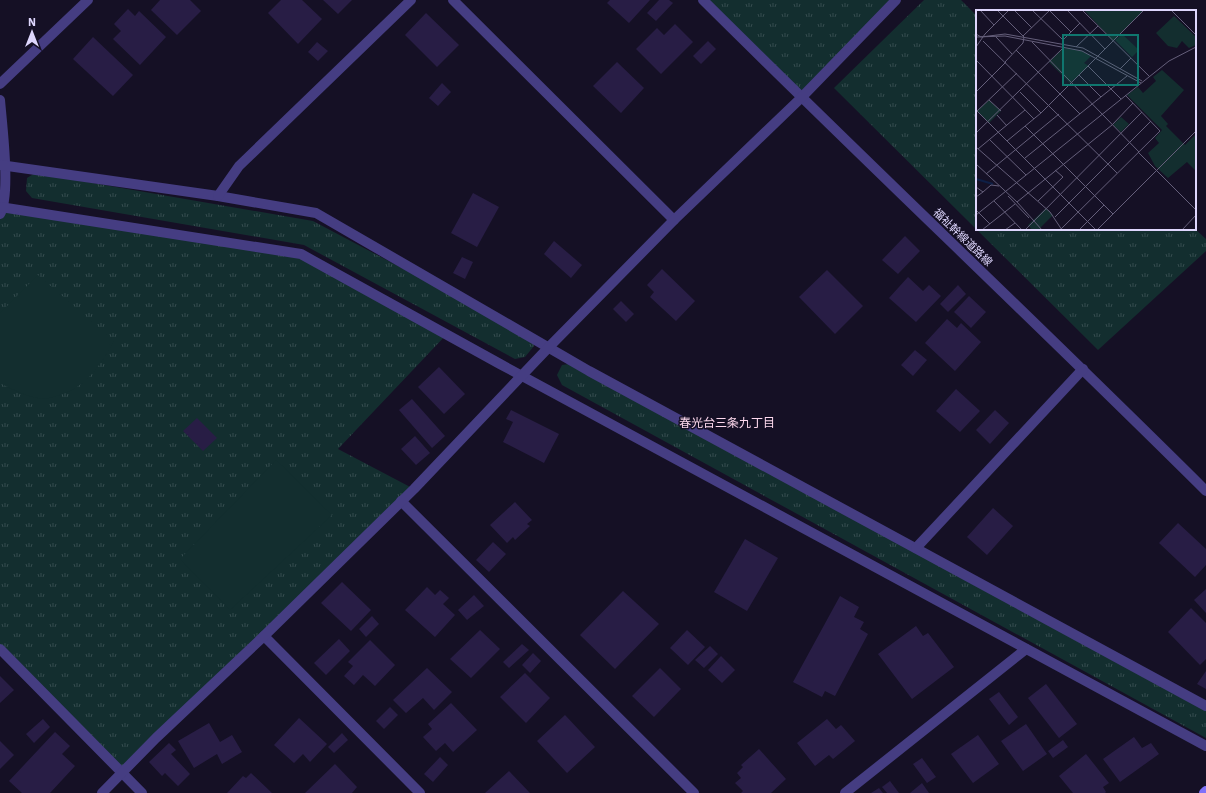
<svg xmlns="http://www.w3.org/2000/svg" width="1206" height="793" font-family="'IBM Plex Sans','Noto Sans JP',sans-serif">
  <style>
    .grass { fill: url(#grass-tufts) }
    .garden { fill: #132e2f }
    .building { fill: #281d45 }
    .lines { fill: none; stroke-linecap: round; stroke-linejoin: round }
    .street { stroke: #453d82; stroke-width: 10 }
    .secondary { stroke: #7f71f9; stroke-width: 10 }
    .labels { text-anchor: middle; stroke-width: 3; stroke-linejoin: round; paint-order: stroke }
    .street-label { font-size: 11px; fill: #ded6fd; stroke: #151025 }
    .neighbourhood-label { font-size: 12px; fill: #fdd8ed; stroke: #151025 }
    .inset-river { fill: none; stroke: #0e1f46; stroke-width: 2 }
    .inset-road { fill: none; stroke: #655f7b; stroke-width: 1 }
    .view { fill: #0f766e; fill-opacity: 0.15; stroke: #0f766e; stroke-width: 2 }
    .inset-edge { fill: none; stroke: #ded6fd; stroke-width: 2 }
  </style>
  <defs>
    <pattern id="grass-tufts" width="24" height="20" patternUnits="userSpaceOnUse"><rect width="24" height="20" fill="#132e2f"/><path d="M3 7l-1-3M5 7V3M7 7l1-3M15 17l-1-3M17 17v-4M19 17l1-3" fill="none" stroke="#354c4e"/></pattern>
  </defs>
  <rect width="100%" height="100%" fill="#151025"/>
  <g class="grass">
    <polygon points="703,0 896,0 801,98"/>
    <polygon points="924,0 961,0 977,16 977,229 1195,229 1206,239 1206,251 1098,350 834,88"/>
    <polygon points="35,173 313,221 532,337 534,346 525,357 515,359 304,245 32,198 26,191 27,178"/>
    <polygon points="4,208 301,254 447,334 338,449 414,489 122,773 0,649 0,214"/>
    <polygon points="576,363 1206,706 1206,738 562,385 557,375 562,365"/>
  </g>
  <g class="garden">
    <path d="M38,275L114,341C100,366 85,389 56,396C52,397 47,399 43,399C28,397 13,390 0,383V313Z"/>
    <polygon points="276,460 332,515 230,610 180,559"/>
  </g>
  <g class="building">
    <polygon points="160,0 190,0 201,11 177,35 151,10"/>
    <polygon points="281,0 302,0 322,19 298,44 268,13"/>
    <polygon points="323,0 352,0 338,14"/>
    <polygon points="610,0 650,0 629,23 607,3"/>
    <polygon points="659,0 669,0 673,3 656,21 647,13"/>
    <polygon points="128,9 135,16 139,11 166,37 140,65 113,39 121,31 114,24"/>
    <polygon points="426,13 459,45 437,67 405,35"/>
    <polygon points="675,24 693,42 661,74 636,49 657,28 664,35"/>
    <polygon points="93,37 133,75 113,96 73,59"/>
    <polygon points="708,41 716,49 701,64 693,56"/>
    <polygon points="317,42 328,51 318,61 308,52"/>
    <polygon points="617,62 644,88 621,113 593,86"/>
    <polygon points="442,83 451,92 438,106 429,98"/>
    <polygon points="473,193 499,207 477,247 451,233"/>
    <polygon points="905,236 920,251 898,274 882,260"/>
    <polygon points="554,241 582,265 571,278 544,254"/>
    <polygon points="462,257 473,262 465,279 453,273"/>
    <polygon points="662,269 695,301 676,321 650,297 654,292 647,285"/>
    <polygon points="827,270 863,306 835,334 799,297"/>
    <polygon points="908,277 923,291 929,285 941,296 916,322 889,298"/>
    <polygon points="958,285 966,294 948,312 940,304"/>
    <polygon points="969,296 986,312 971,328 954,312"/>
    <polygon points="621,301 634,314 626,322 613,309"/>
    <polygon points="947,319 957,328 961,323 981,342 955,371 925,343"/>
    <polygon points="915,350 927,360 913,376 901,365"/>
    <polygon points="439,367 465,394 444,414 418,387"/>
    <polygon points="956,389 980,411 960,432 936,411"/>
    <polygon points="412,399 445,436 432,448 399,410"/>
    <polygon points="511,410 559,434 544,463 503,442 513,422 506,419"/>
    <polygon points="995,410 1009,423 990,444 976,430"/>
    <polygon points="197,418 217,438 203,451 183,431"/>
    <polygon points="415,436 430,453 416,465 401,449"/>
    <polygon points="515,502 532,520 527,524 530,526 515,540 513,537 507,543 490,525"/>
    <polygon points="993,508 1013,526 987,555 967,537"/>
    <polygon points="1178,523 1206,549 1206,565 1195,577 1159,543"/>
    <polygon points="745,539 778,558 747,611 714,592"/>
    <polygon points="493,542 506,554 489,572 476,560"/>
    <polygon points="342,582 371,610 351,631 321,603"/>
    <polygon points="427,587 435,595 440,590 449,598 443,604 455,615 435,637 405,610"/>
    <polygon points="1206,589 1206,613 1194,600"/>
    <polygon points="623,591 659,624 615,669 580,635"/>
    <polygon points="474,595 484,606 467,620 458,610"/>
    <polygon points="840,596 859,607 854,617 864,622 860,629 868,634 835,696 825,691 822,697 793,682"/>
    <polygon points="1191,608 1206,623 1206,659 1200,665 1168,632"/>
    <polygon points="372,616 379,624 366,637 359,629"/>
    <polygon points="916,626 923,636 928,633 954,667 912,699 878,654"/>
    <polygon points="480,630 500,649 471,678 450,659"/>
    <polygon points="687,630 705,647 688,665 670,648"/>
    <polygon points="339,639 350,651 326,675 314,663"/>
    <polygon points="370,640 395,665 375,686 363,675 354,685 344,676 353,666 348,662"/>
    <polygon points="522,644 529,650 509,668 503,662"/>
    <polygon points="710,646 718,654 704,668 695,660"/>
    <polygon points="533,653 541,661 530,673 522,665"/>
    <polygon points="721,656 735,670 722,683 708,670"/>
    <polygon points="427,668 452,692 434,710 423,698 406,713 393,700"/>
    <polygon points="660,668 681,689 654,717 632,696"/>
    <polygon points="1206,671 1206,689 1197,684"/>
    <polygon points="525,673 550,698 526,723 500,697"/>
    <polygon points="0,676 14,690 0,703"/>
    <polygon points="1046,684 1077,724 1059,738 1028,698"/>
    <polygon points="999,692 1018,717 1009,725 989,699"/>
    <polygon points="451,703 477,730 453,752 445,743 436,751 423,737 432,729 428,724"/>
    <polygon points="390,707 398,715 384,729 376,721"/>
    <polygon points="565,715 595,747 567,773 537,741"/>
    <polygon points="299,718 327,744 310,762 303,754 294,763 274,745"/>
    <polygon points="43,719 50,727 34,743 26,734"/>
    <polygon points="827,719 836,729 841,725 855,741 833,759 829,755 815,766 797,743"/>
    <polygon points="209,723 220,742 232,735 242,752 222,764 217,754 194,768 178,741"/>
    <polygon points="1026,724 1047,754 1023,771 1001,741"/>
    <polygon points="55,732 70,746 62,754 75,766 50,793 22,793 9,781"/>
    <polygon points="342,733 348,740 334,753 328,747"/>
    <polygon points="978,735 999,764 973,783 951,754"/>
    <polygon points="1134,737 1142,748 1151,743 1159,754 1120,782 1103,759"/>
    <polygon points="1063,740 1068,747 1053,758 1048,751"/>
    <polygon points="0,741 14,755 0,769"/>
    <polygon points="169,743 176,750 171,754 190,774 178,786 165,773 162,776 149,762"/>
    <polygon points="759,749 786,779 771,793 741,793 743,791 735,783 741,778 737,773 743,767 741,765"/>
    <polygon points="1086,754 1109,783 1103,787 1106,792 1105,793 1073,793 1059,776"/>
    <polygon points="440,757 448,765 433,782 424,774"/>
    <polygon points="922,758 936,777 927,783 913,764"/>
    <polygon points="335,764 357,787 352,793 305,793"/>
    <polygon points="509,771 530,793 485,793"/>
    <polygon points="251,773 272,793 227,793 243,776 246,778"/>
    <polygon points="890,781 899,793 887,793 882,787"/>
    <polygon points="922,783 929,793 910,793"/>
    <polygon points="879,788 883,793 871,793"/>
  </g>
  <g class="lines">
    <g class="street">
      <polyline points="453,0 674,220"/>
      <path d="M703,0C869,165 1040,326 1206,491"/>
      <polyline points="0,84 88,0"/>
      <path d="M0,100C2,125 11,195 0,214"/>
      <polyline points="0,165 218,196 316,213 589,371 1206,706"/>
      <polyline points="218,196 239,166 411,0"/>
      <polyline points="0,207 301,254 500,364 1206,746"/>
      <polyline points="401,501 694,793"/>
      <polyline points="916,548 1083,369"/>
      <polyline points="264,636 420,793"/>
      <polyline points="0,649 142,793"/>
      <polyline points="102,793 156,738 264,636 414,489 548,348 674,220 801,98 896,0"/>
      <polyline points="845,793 1026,649"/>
    </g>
    <polyline class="secondary" points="1204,793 1206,791"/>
  </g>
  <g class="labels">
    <g class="street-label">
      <text transform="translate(963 237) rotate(44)" y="4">福祉幹線道路線</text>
    </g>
    <g class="neighbourhood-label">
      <text x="727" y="427">春光台三条九丁目</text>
    </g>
  </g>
  <g transform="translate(976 10)">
    <rect width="220" height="220" fill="#151025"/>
    <path d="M108,0H168L137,31ZM146,24L163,40L156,47L139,30ZM87,38L105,41L115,46L108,53L113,56L94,73L73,52ZM13,90L25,101L13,113L1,101ZM145,107L153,114L145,122L137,115ZM70,198L77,205L64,218L65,220H56L52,215Z" fill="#132e2f"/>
    <path d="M198,6L220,27V35L213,38L206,31L201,38L192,36L180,23ZM186,60L208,80L185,106L192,114L190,116L209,135L220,124V161L211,152L192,168L179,156L172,143L183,133L179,128L186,120L151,85L162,77L167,83L180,71L177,67Z" fill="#132e2f"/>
    <path class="inset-river" d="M0,169L17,174"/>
    <path class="inset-road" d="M4,0L18,15M21,0L48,27L47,33L29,52M38,0L56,18M73,0L95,22M91,0L129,39M106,0L173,66M195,0L220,25M0,24L5,27L29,24L107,38L166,71M47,26L74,0M0,27L29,26L106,41L165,73M20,27L36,44M87,30L104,13M7,31L141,163M56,32L163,142M0,37L9,24L33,0M100,37L122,16M40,40L104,104M0,50L58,109M112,56L145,89M144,59L155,48M103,65L125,87M0,82L30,52M44,82L65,103M13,90L25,101M0,100L120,220M0,102L41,63M21,105L31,116M49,116L137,204M0,123L87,38V30L56,0M13,129L50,165M31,131L65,103L168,0M0,137L74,202L86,220M2,139L49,100M162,142L220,200M49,148L151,66M0,154L41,192L66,220M10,164L83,104M0,177L7,182L0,187M7,182L15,175L23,176M32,186L53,208M18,191L46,220M62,191L87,167L79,160M41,192L136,115L157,93M0,200L14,214M0,205L193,51L220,37M79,207L175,111M6,220L39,194M29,220L39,213M49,220L166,102M84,220L184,121L149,85M103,220L128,195M121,220L220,121M206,220L220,205"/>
    <path class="view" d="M87,25H162V75H87Z"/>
    <rect width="220" height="220" class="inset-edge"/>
  </g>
  <g transform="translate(32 32)" stroke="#151025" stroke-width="3" paint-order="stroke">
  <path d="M0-3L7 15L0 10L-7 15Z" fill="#ded6fd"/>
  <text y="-6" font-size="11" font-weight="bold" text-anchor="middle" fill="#ded6fd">N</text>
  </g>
</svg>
